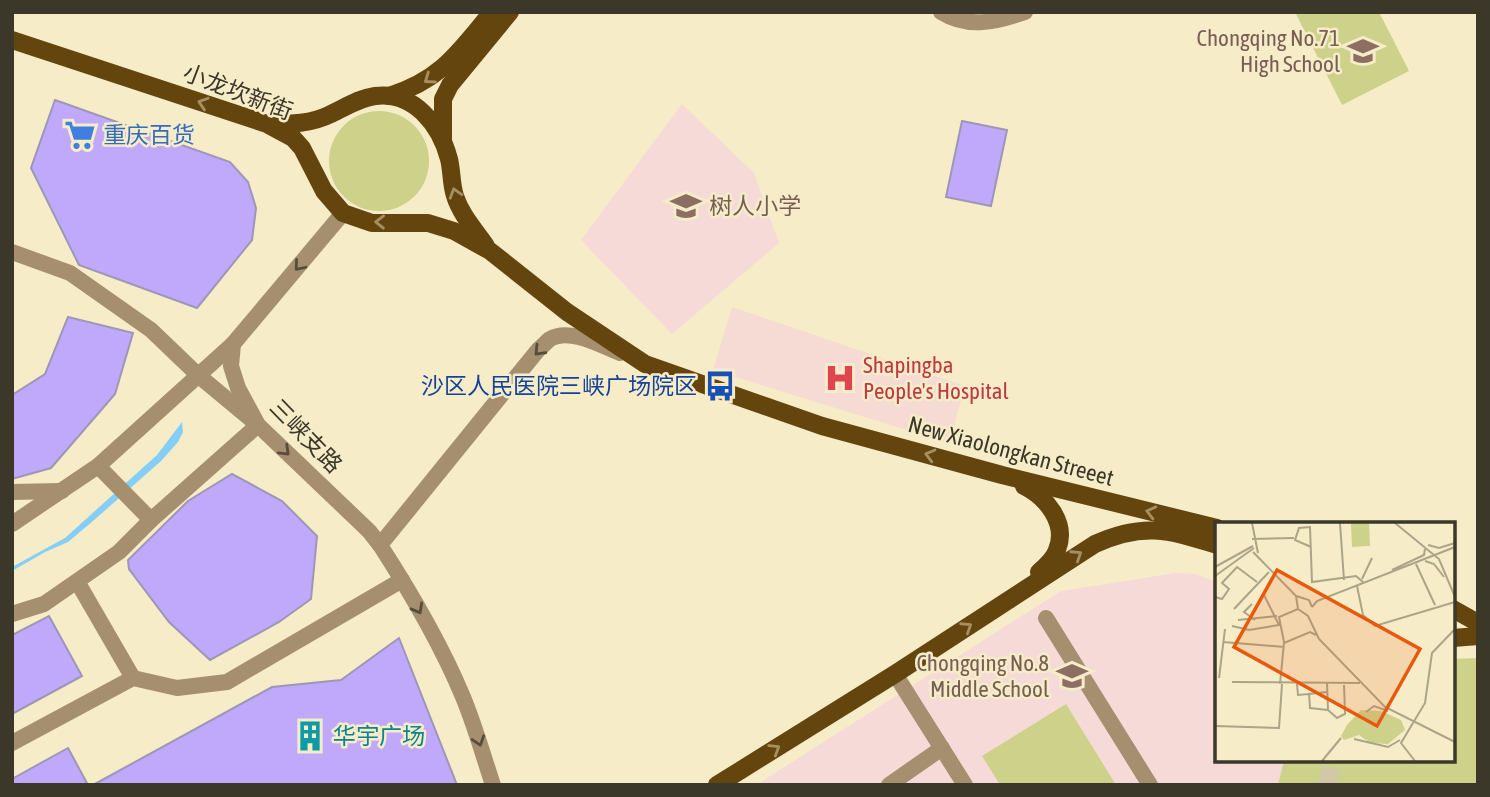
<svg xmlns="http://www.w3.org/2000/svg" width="1490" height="797" font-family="'Asap Condensed','Noto Sans SC',sans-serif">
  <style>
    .education { fill: #f5dad8 }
    .medical { fill: #f5dbd3 }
    .green { fill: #ced189 }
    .water { fill: #84cef7 }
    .building { fill: #c0a9fb; stroke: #9e96b7; stroke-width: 2 }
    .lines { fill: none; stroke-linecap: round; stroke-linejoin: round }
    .major-tunnel { stroke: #d1c8a8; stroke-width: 18; stroke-dasharray: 18 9; stroke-linecap: butt }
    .minor { stroke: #a68f6f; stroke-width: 16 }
    .major { stroke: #64450e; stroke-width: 18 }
    .oneway { stroke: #a69062 }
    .oneway2 { stroke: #564d3a }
    .labels { text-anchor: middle; stroke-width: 5; stroke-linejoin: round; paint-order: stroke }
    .education-label { font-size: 23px; fill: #785e54; stroke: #f6ecc8; text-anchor: end }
    .street-label { font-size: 23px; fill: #3b3729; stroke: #f6ecc8 }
    .shop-label { font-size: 23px; fill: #366cbe; stroke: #f6ecc8; text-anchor: start }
    .health-label { font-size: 23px; fill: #be3a42; stroke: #f6ecc8; text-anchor: start }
    .transit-label { font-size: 23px; fill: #164399; stroke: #f6ecc8; text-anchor: end }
    .culture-label { font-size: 23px; fill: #0d838f; stroke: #f6ecc8; text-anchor: start }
    .inset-road { fill: none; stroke: #aba488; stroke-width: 2 }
    .view { fill: #e8590c; fill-opacity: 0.15; stroke: #e8590c; stroke-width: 3.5 }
    .inset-edge { fill: none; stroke: #3b3729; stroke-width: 3.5 }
  </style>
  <rect width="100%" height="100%" fill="#f6ecc8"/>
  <g class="education">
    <polygon points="682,104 754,173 779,243 672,334 581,240"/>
    <polygon points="1176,573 1195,574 1217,582 1217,760 1284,760 1278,785 756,785 1061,591"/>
  </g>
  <polygon class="medical" points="732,307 965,386 949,443 713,370"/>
  <g class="green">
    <polygon points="1295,12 1379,12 1409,71 1342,105"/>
    <circle cx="379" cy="161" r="50"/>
    <polygon points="1478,658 1478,785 1278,785 1284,760 1453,760 1453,659"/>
    <polygon points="1066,704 1116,785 1000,785 982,756"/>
  </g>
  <polygon class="water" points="182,422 183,432 178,442 161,461 93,521 68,542 45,552 12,571 12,567 65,538 157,455"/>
  <g class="building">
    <polygon points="55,100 230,162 248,182 256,208 252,240 197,308 79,265 31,168"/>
    <polygon points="962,121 1007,130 991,206 946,197"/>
    <polygon points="68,317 133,333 115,394 51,468 12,479 12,395 45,374"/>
    <polygon points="232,474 282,501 317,536 311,599 279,622 210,660 169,622 129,569 128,560 188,501"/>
    <polygon points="49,616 82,676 12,714 12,635"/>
    <polygon points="399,638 457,785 93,785 272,687 341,680"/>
    <polygon points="68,748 88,785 12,785 12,779"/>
  </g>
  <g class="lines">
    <polyline class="major-tunnel" points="1327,785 1333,760"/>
    <g class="minor">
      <path d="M941,12C968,29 996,22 1025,12"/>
      <polyline points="343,213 233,344 231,366 238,388 258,425 369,531 380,545"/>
      <polyline points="12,252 70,273 151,330 199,376 258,425 151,520 119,552 44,604 12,614"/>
      <polyline points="98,466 151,520"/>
      <polyline points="12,492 62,491"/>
      <polyline points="12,524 98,466 233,344"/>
      <polyline points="78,583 133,678"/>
      <polyline points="1046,618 1150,785"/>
      <polyline points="895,674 965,785"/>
      <polyline points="12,743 133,678 177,688 227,682 402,580"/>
      <path d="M493,785C483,755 475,726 463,697C441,644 411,593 380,545L538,350C542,347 546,342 550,339C570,327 602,346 620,353"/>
      <polyline points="889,785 942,748"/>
    </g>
    <g class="major">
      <polyline points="12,40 267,124 293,138 302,148 324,191 343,213 372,223 428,223 454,231 490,251 567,312 645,364 822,426 1002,475 1217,528"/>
      <path d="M389,96C441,80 459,52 492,12"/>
      <path d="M269,124C291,124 311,124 331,114C346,107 359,98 375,96C414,91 440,125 449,159C452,171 451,184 455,196C461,215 475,230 486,246"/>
      <polyline points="443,140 443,99 450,85 510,12"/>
      <path d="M1024,486C1046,497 1068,523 1057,550C1054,559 1046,566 1039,572"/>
      <polyline points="1453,609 1478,623"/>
      <polyline points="1453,638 1478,636"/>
      <path d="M717,785L895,674L1095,544C1144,522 1168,530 1217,545"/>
    </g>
  </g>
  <defs><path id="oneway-chevron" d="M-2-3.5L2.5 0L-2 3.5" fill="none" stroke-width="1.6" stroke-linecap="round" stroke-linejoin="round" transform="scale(1.75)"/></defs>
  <g class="oneway">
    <use href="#oneway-chevron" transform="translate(429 79) rotate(145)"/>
    <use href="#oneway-chevron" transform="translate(203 103) rotate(-162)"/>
    <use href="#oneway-chevron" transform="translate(455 193) rotate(-107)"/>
    <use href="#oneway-chevron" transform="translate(380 222) rotate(-179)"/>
    <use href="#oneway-chevron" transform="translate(930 455) rotate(-165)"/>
    <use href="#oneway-chevron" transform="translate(1151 512) rotate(-166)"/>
    <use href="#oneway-chevron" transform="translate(1077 555) rotate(-33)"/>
    <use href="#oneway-chevron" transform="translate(967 627) rotate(-33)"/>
    <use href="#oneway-chevron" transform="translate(775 749) rotate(-32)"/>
  </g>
  <g class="oneway2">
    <use href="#oneway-chevron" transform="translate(299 266) rotate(130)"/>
    <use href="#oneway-chevron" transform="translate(539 351) rotate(134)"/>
    <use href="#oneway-chevron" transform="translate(285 451) rotate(44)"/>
    <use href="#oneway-chevron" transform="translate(418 609) rotate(61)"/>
    <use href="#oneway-chevron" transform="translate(479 741) rotate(72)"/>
  </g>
  <defs>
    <g id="school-bare" transform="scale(2.415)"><path d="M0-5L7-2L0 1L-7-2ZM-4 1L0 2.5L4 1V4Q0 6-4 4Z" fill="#8d6e63" stroke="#f6ecc8" stroke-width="2.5" paint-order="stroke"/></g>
    <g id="supermarket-bare" transform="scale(2.415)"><path d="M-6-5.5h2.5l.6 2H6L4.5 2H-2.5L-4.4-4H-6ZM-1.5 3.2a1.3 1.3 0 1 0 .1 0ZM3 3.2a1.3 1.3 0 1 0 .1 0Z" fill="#3f7fe0" stroke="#f6ecc8" stroke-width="2.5" paint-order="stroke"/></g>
    <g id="hospital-bare" transform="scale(2.415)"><path d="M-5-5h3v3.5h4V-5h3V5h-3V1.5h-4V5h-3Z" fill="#e0444e" stroke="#f6ecc8" stroke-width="2.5" paint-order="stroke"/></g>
    <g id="bus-bare" transform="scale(2.415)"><path d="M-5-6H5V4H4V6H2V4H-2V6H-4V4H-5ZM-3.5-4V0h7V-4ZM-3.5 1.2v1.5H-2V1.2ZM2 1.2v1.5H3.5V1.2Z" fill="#1a4fb4" stroke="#f6ecc8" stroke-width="2.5" paint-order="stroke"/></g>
    <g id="building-bare" transform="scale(2.415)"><path d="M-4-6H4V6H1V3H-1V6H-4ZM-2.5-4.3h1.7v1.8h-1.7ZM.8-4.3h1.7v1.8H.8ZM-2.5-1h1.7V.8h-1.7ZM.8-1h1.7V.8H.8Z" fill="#0f9aa8" stroke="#f6ecc8" stroke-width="2.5" paint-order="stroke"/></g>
  </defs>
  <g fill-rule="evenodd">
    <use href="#school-bare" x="1363" y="51"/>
    <use href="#supermarket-bare" x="80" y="135"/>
    <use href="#school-bare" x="686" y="206"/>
    <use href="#hospital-bare" x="840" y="378"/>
    <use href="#bus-bare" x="720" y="386"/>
    <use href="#school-bare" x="1072" y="676"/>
    <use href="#building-bare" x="310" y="736"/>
  </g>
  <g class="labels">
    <g class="education-label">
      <text x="1340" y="46">Chongqing No.71<tspan x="1340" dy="26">High School</tspan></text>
      <text x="709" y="214" text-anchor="start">树人小学</text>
      <text x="1049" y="671">Chongqing No.8<tspan x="1049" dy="26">Middle School</tspan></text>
    </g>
    <g class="street-label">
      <text transform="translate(238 92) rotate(21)" y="8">小龙坎新街</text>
      <text transform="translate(306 436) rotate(46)" y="8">三峡支路</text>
      <text transform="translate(1011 451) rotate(15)" y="8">New Xiaolongkan Streeet</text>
    </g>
    <g class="shop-label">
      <text x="103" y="143">重庆百货</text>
    </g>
    <g class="health-label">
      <text x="863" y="373">Shapingba<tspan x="863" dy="26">People's Hospital</tspan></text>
    </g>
    <g class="transit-label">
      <text x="697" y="394">沙区人民医院三峡广场院区</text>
    </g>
    <g class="culture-label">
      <text x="333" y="744">华宇广场</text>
    </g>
  </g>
  <g transform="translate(1215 522)">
    <rect width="240" height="240" fill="#f6ecc8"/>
    <path d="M136,1H154L155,24L137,25ZM146,188L166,189L186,198L190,208L173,222L155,221L144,213L129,218L126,214L132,203Z" fill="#ced189"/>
    <path class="inset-road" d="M37,1L43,31M125,1L129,58M180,1L224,37L240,75M37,17L79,16M213,23L224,26L240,21M96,25L80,18L84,6L95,5L97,60L141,54L148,60M38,30L81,74L83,87L93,94L104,117L170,185L240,220M210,39L219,42L229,55M201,42L220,83M0,45L38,24M177,48L209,33L210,27M0,54L39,26M147,57L157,36M142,64L148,93L160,104L240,80M81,74L94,78L97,85M0,75L7,77L14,67L7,61L22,45L42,60M37,82L29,90L40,98M97,85L102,79L240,25M19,87L54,50M23,98L62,94M17,104L34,108L64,103L48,71M8,120L69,125M69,120L64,95L83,87M4,156L10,107M17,160L145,161M112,161L113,188L122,196L130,192L129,163M65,162L69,121L95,110L101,113M82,162L83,173L94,172M112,170L94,172L95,186L113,188M151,190L159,184L173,189M0,204L64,206L67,162M139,217L173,225L185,218M107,239L126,216M200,239L186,221L210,181L217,131L240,107"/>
    <path class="view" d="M62,48L205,127L162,204L19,125Z"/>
    <rect width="240" height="240" class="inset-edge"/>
  </g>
  <rect width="1490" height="797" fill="none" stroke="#3b3729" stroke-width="28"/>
</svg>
